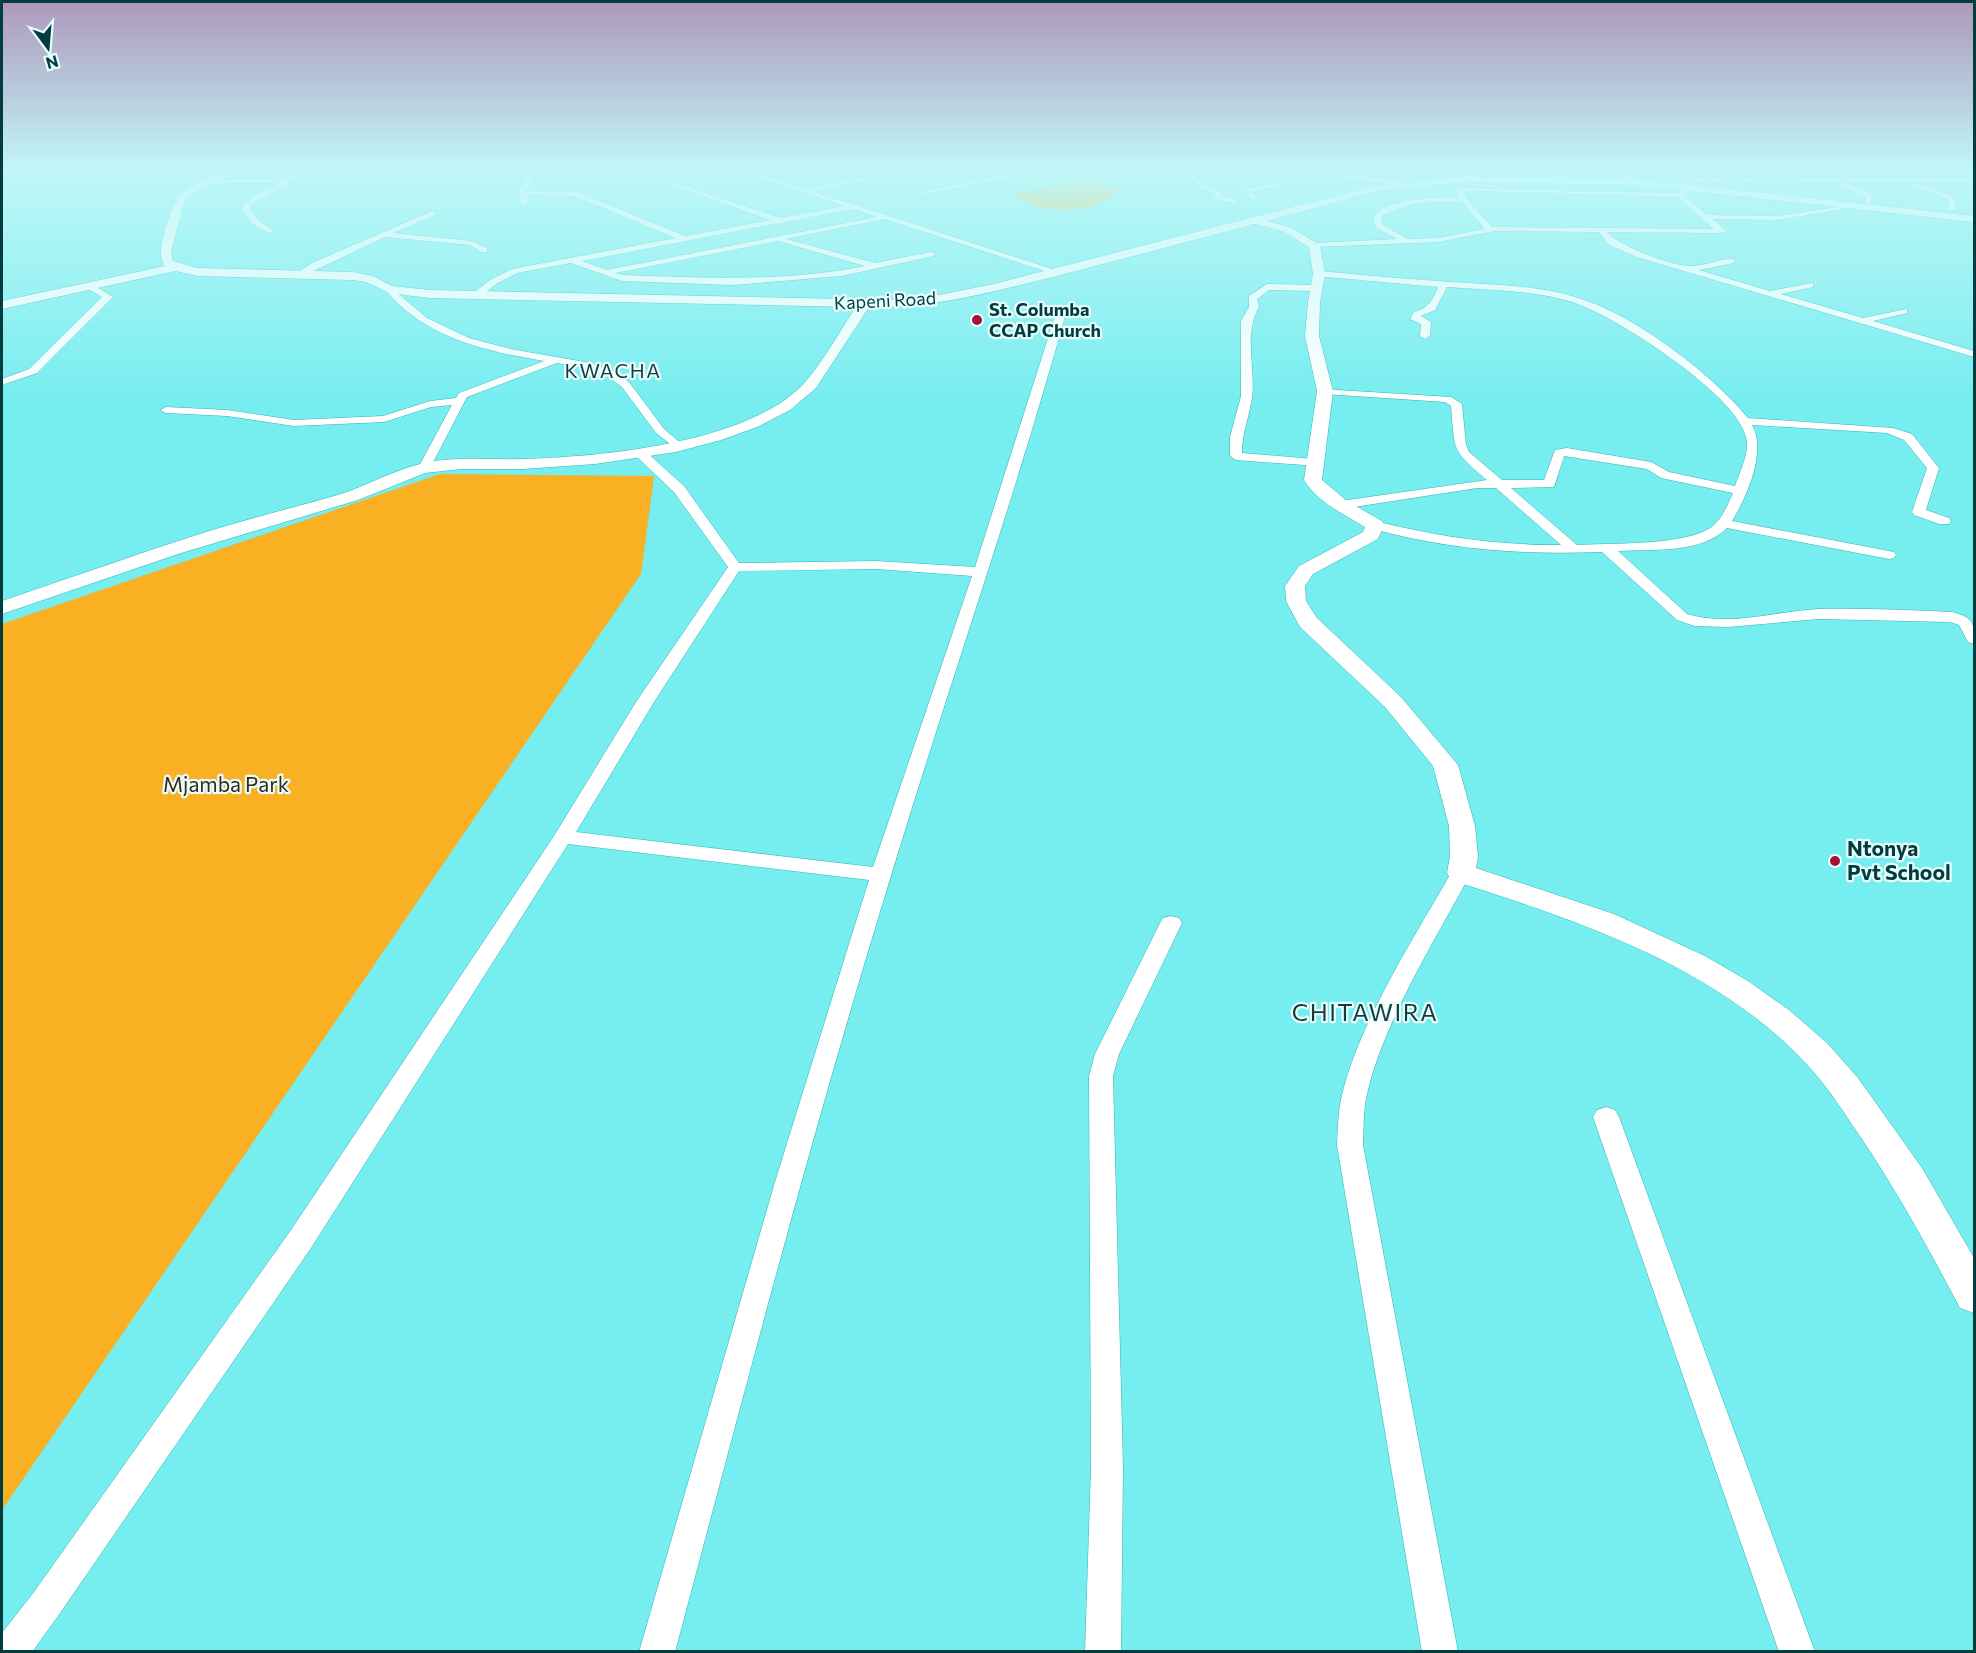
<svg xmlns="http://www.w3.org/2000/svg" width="1976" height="1653" font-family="Commissioner,sans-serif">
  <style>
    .green { fill: #f9b023 }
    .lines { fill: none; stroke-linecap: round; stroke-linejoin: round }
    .street-casing { stroke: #33b4b7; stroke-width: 1 }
    .secondary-casing { stroke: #33b4b7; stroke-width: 1 }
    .street { fill: #fff; fill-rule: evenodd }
    .secondary { fill: #fff; fill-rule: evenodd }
    .poi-dot { fill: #a81033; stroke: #e8fdfd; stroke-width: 2 }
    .labels { text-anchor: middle; stroke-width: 4.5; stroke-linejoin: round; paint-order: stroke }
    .far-street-label { font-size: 18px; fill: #033c3e; stroke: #e8fdfd }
    .far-poi-label { font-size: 18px; font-weight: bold; fill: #033c3e; stroke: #e8fdfd; text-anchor: start }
    .far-quarter-label { font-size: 20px; letter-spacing: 1.5px; fill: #153c3c; stroke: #e8fdfd }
    .park-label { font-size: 21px; fill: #382a15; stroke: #e8fdfd }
    .poi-label { font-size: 21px; font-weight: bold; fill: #033c3e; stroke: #e8fdfd; text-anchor: start }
    .quarter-label { font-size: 24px; letter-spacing: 1.5px; fill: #153c3c; stroke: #e8fdfd }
  </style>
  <rect width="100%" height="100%" fill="#76edef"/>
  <g class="green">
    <path d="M1089,181L1121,190C1116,194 1111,199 1105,201C1081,213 1035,215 1015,194L1050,186Z"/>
    <polygon points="440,474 654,476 641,574 2,1510 2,624"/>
  </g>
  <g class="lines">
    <g class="street-casing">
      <g id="street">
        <polygon points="302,170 310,170 251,205 250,209 258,220 274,231 270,233 252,224 242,209 245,202 279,183 212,183 209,181 212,179 286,179"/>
        <polygon points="449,170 434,175 394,175 391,173 394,171"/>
        <path d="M528,170H534L530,186L526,191L578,192L685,236L770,220L629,170H639L780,218L844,206L736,170H747L804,189L902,170H917L812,191L1061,272L1054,274L885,219L786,239L875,263L931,252L935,254L934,256L842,276L733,285L622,281L571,263L517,273L496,284L478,298H472V294L490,280L512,269L676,238L574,196L527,195L529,203L522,205L518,191L524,185ZM853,209L877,217L607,270L582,261ZM778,241L865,266C785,282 703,278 623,275L615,273Z"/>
        <polygon points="1015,170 1023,170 1009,178 924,194 920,192 1007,174"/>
        <polygon points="1183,170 1190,170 1204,186 1218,190 1222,196 1237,201 1233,203 1216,199 1213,192 1200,188"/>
        <polygon points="1323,170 1406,182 1409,184 1406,186 1337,178"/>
        <polygon points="1606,170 1615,170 1638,182 1633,183"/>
        <polygon points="1711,177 1974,178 1974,182 1711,181 1695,182 1681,189 1678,187 1692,179"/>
        <polygon points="1842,182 1872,194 1871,204 1865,204 1865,197 1840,185"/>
        <polygon points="1913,182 1953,196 1957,209 1950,211 1947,199 1911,185"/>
        <polygon points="1276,183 1278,186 1251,191 1257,198 1253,200 1242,190"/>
        <path d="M1691,186L1693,189L1684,195L1707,215L1778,216L1857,204L1861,206L1778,220L1713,219L1726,231L1722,233L1607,232C1619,246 1669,265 1688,266C1703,267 1719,258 1734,259V263L1699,270L1770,291L1813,283V287L1781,294L1863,318L1907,309V313L1873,321L1974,351V357L1637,257L1609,245L1599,232L1495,231L1438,242L1314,247L1310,245L1314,243L1397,239L1376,228L1373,218C1386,197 1436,198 1459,197L1456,190L1460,188L1678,193ZM1478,191L1677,197L1714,229L1492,227L1466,198L1464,192ZM1461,201L1485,229L1438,238L1408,239L1383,225L1381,218L1383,215L1415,203Z"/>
        <polygon points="432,211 436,213 435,215 393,233 472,241 487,248 487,252 481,252 470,245 385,237 301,277 294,275 312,263"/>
        <path d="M1319,271C1363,275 1407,279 1451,282C1496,285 1544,285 1587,301C1639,319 1713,375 1748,418L1893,428L1912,434L1939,468L1926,510L1949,518L1951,521L1949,524H1939L1914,515L1912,512L1927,468L1904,440L1887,433L1752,425C1767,451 1747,497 1732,521L1889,551L1894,552L1896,555L1894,558L1889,559L1727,528C1702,554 1651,549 1618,551L1687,614C1729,627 1777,611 1819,609C1863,608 1908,610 1952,612C1974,618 1974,622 1974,644L1968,642L1959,625L1950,622L1819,619L1728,627L1694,626L1677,620L1602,552C1523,555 1447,550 1370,528L1368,525L1370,522L1375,521C1440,537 1494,545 1561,545L1496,488H1477L1341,509L1336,508L1334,505L1336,502L1341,501L1487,480C1451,449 1455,452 1451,406L1445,402L1325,394L1321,393V389L1451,397L1462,404L1466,445L1469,452L1502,480H1544L1555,450L1567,448L1651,462L1669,472L1735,486C1740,471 1750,453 1746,437C1738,395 1610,312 1569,301C1530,290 1487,290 1447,287L1435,310L1421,316L1431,322L1430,336L1425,339L1420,336L1421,324L1410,319L1414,312C1428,309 1433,300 1438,287L1316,276V272ZM1564,456L1647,469L1661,478L1733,493C1728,504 1723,517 1714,525C1691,546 1610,543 1577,545L1511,488L1554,487Z"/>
        <polygon points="86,284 92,284 113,297 37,373 2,385 2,379 29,369 102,297 86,288"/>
        <path d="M1267,284L1317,285L1321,288L1317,291L1269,290L1257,299L1259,307C1243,335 1256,368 1252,398C1249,417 1242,434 1242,453L1314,459L1320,463L1318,466L1236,460L1230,456V437L1241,396V321L1249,307V296Z"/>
        <path d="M389,286L427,318L469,338L511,349L590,363L614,371L629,382L664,429L683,445L677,449L656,433L622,387L606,375L588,369L557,363L467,397L430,468L424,472L418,468L452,405L431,407L384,422L294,426L227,416L166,413L160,410L166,407L227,410L294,420L383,416L430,401L456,398L459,393L544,361C485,351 424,338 385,289Z"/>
        <path d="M1061,310L1066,313C1011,511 942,705 883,902C807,1150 742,1401 675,1652H639L775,1182L869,880L568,844L311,1248L58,1616L32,1652H2V1633L34,1592L291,1230L554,836L636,702L728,567L674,492L636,456V450H644L684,486L739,563L876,561L975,567L1056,313ZM876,569L972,576L873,867L576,832L654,702L739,571Z"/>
        <path d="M1461,866L1468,868L1471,873C1436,938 1383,1023 1367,1094C1363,1111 1364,1128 1363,1145L1458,1652H1422L1337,1145C1338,1128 1338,1111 1342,1095C1359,1023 1414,938 1451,873L1454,868Z"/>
        <polygon points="1171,916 1179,918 1182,923 1119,1054 1113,1076 1123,1468 1121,1652 1085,1652 1091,1468 1089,1076 1095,1054 1160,923 1163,918"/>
        <polygon points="1606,1107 1615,1110 1619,1117 1815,1652 1779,1652 1593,1117 1597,1110"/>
      </g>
    </g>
    <g class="secondary-casing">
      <path id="secondary" d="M230,170H243L199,189L185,200L171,252L173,261L197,268L353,272L373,276L392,286L430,290L892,300L939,295L994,284L1374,186L1465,176L1635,179L1974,216V222L1635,185L1465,182L1374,192L1267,221L1290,227L1320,245L1325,274L1320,302L1319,336L1333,391L1322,480L1347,501L1382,521L1384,525L1378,539L1313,574L1305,586L1306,601L1317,618L1401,697L1458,765L1475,826L1478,856L1476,868L1614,914L1705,956L1748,981L1789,1010L1827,1043L1858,1078L1922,1168L1974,1258V1313L1960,1308C1929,1249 1897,1191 1860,1136C1844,1113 1830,1090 1812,1070C1719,966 1579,921 1451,880L1447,873L1450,856L1449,826L1433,766L1385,707L1300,627L1286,601L1285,586L1299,566L1363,532L1365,527C1344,514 1317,502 1304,480L1317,391L1305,336L1308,302L1313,274L1309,247L1282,231L1255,224C1189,241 1123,259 1057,276C995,291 933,309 869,307L816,388L790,410L757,427L721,440L676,452L595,464L523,469H461L425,473L358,500L178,554L2,614V601C70,578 137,554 206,532C251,518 296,507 341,494C368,485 392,471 420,464C454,456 488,460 523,459C600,457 753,443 806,381C825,359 840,331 856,307L430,298L389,293L366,282L353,280L197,276L175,271L2,309V301L165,266C158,255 161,246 164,234C178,185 183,187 230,170Z"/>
    </g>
    <use href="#street" class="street"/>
    <use href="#secondary" class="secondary"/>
  </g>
  <linearGradient id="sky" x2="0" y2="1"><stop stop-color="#ad97bb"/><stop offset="0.42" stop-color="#c1f7f8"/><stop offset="1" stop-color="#c1f7f8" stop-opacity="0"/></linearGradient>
  <rect width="1976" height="402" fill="url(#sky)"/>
  <g class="poi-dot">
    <circle cx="977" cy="320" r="6"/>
    <circle cx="1835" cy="861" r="6"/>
  </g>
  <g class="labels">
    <g class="far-street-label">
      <text transform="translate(885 301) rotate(-3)" y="6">Kapeni Road</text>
    </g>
    <g class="far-poi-label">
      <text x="989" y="316">St. Columba<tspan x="989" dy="21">CCAP Church</tspan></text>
    </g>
    <g class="far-quarter-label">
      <text x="613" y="378">KWACHA</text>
    </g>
    <g class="park-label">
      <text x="226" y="792">Mjamba Park</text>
    </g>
    <g class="poi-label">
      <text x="1847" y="856">Ntonya<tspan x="1847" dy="24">Pvt School</tspan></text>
    </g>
    <g class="quarter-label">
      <text x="1365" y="1021">CHITAWIRA</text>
    </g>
  </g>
  <rect width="1976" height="1653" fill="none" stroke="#033c3e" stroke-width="6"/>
  <g transform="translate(48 48) rotate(164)" stroke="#e8fdfd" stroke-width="4.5" paint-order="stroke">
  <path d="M0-4.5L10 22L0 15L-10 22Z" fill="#033c3e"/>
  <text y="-9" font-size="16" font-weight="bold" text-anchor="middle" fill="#033c3e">N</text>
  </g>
</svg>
